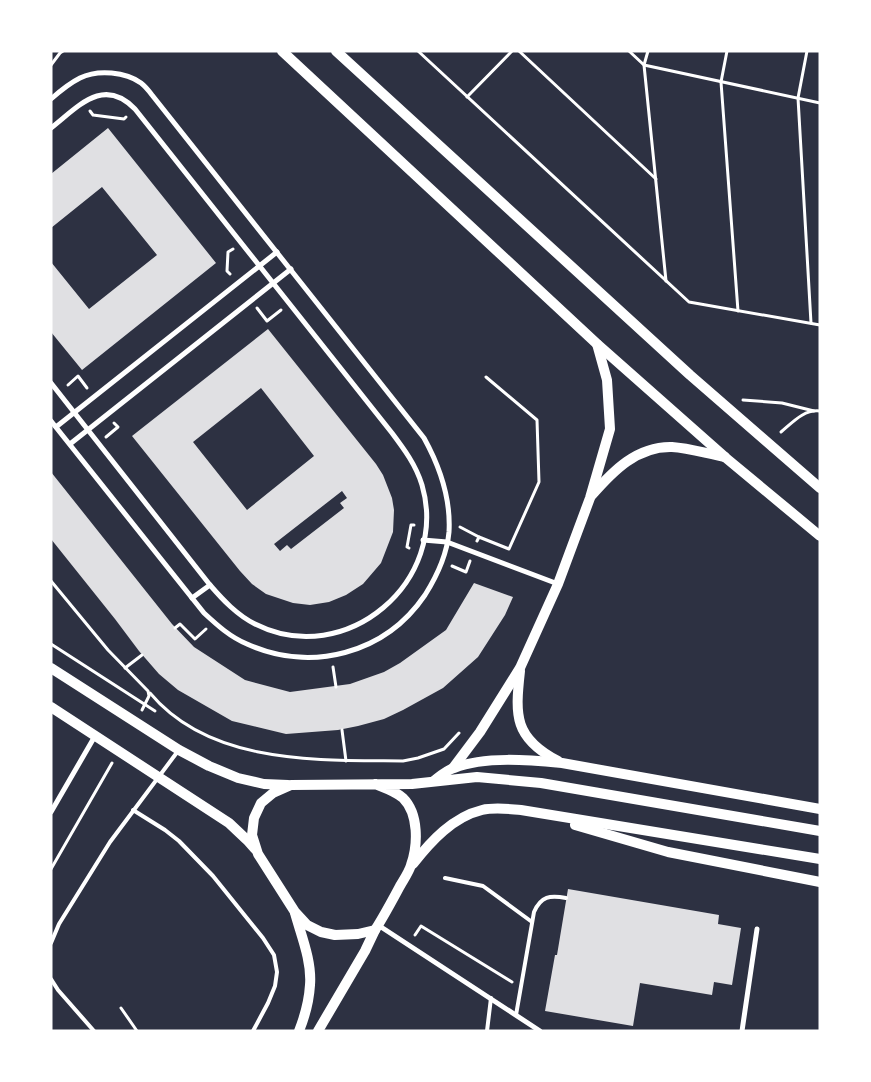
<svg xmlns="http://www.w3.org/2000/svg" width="871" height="1082" font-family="'Nunito Sans',sans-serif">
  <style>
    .building { fill: #e0e0e3; fill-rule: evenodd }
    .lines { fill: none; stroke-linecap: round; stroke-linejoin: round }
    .path { stroke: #fff; stroke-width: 3 }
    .service { stroke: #fff; stroke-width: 4 }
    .minor { stroke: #fff; stroke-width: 5 }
    .secondary { stroke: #fff; stroke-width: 10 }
  </style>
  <rect width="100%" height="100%" fill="#2d3142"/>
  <g class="building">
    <polygon points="108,128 216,263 82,370 51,332 51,262 89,309 157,255 102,187 51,228 51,174"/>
    <path d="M268,329L376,464L383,475L392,498L394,510L393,532L381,563L363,584L346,595L329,602L310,605L293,603L266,594L252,584L240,571L132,436ZM261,388L314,456L247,510L193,442ZM342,491L347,498L340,503L344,508L291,549L287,545L280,551L274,544Z"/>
    <polygon points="51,472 172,624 194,647 245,680 290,692 350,684 384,672 400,663 446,630 474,583 513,597 505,615 478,657 443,688 403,710 384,719 358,726 338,730 286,734 232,721 178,690 159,674 139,651 115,619 51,539"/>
    <polygon points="568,889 719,915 718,924 741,928 732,985 714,982 712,995 640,983 633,1026 545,1011 555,955 557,955"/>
  </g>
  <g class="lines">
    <g class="path">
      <polyline points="418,51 689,302 820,325"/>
      <polyline points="519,51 656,179"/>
      <polyline points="629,51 644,65 820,103"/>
      <polyline points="648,51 644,65 666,281"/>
      <polyline points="727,51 721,82 738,311"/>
      <polyline points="807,51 798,98 811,323"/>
      <polyline points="51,65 60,53 63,51"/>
      <polyline points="467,97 512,51"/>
      <polyline points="90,111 93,115 124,119 126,117"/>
      <polyline points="230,274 227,271 228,252 233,249"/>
      <polyline points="257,308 267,321 281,310"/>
      <polyline points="68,385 78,376 87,388"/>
      <polyline points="743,400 782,403 814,411"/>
      <path d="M781,432C792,423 804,409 820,411"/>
      <polyline points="106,437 118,427 114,423"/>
      <polyline points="460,527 479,537"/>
      <polyline points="477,541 479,537 509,549 539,482 537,420 486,377"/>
      <polyline points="409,548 407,547 411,525 414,525"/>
      <polyline points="452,566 466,572 470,561"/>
      <polyline points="51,581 108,650 148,691 149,696 142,710"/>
      <polyline points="175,628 180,624 195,639 206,629"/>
      <polyline points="51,644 155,711"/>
      <polyline points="333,667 336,687"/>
      <polyline points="125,668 142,655"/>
      <path d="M150,693C210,765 318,760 403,761L418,758L444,749L459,733"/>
      <polyline points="342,730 346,761"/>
      <polyline points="51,869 112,763"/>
      <polyline points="415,935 421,926 512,982"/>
      <polyline points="121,1008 137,1031"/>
    </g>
    <g class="service">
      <polyline points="133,810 165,830 179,841 213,876 263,938 274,955 277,972 275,986 268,1003 253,1031"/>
      <polyline points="445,878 483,886 532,922"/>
      <polyline points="51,943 59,924 110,842 178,751"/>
      <polyline points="51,979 58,990 94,1031"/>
      <path d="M516,1015L534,912C541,896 550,895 566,898"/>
      <polyline points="487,1031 491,998"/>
    </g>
    <g class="minor">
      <path d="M51,99C60,91 70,83 80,78C98,69 126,72 141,83C145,86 149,91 152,95L424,438C440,467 451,498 449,532C447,554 437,576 425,595C385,654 311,673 247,644C230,637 217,625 204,613L51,421"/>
      <path d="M51,128C78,107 103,76 135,109L392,433C404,449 416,465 422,485C450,581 346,670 255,624C237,615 223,600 210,585L51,383"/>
      <polyline points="56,427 277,252"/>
      <polyline points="70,444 291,269"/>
      <polyline points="423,540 447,542 558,584"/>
      <polyline points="192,598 210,585"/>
      <polyline points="51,812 95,736"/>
      <polyline points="378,925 540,1031"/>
      <polyline points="742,1031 757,929"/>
    </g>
    <g class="secondary">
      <polyline points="282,51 596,343 726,458 820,536"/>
      <polyline points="336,51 690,375 820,488"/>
      <path d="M592,495C613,471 637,446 672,447C689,448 708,454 725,457"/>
      <polyline points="51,668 179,750 209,766 238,778 264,784 288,785"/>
      <path d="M520,671C515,716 514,738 558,761"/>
      <polyline points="51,707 229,823 247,840 255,849"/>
      <polyline points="453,768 480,732 520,668 558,584 590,498 610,429 607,380 597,344"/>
      <path d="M435,780C440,776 447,770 454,768C485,756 529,760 562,763L820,809"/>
      <path d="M375,784C385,788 395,791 403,798C419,814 418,845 411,865C409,872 404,879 400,886C392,901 384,916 375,930L358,934L335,935L321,932L307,925L295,912L258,854L252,835L254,818L261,803L273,793L291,785L412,784L477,777L541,783L820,831"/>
      <polyline points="575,825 668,852 820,882"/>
      <path d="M413,864C431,841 453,817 482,810C495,807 508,809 521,810L820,859"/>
      <path d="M295,913C301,935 312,961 310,985C309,1001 305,1016 299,1031"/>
      <polyline points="318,1031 365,951 375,930"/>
    </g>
  </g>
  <rect width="871" height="1082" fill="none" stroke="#ffffff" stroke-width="105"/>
</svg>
